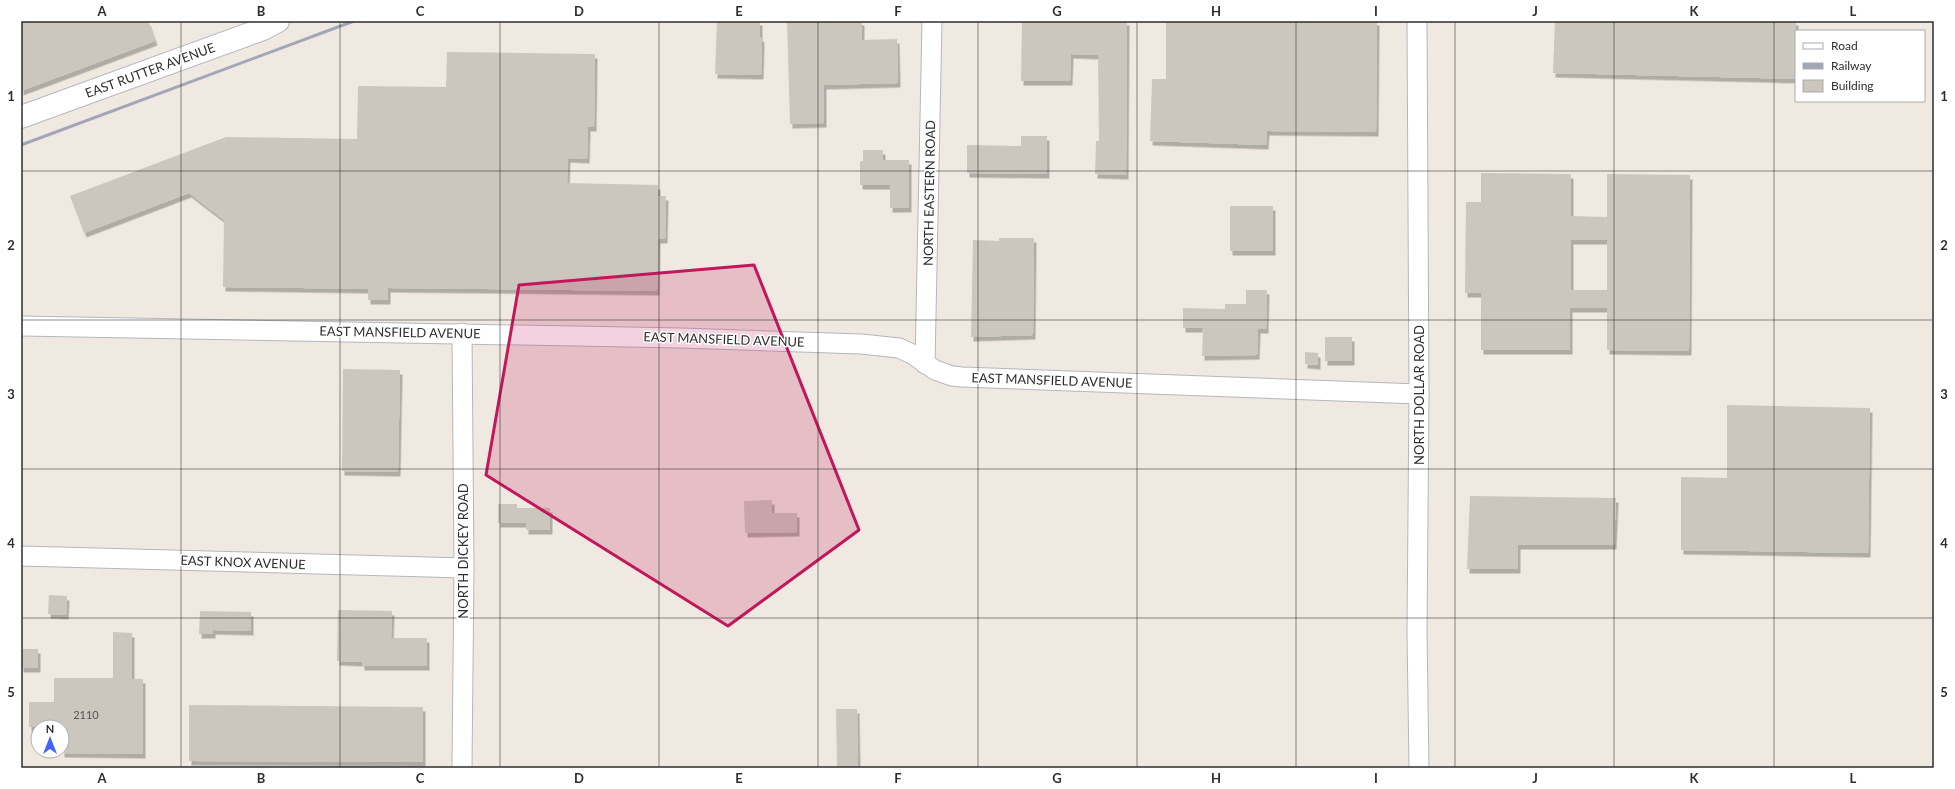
<svg xmlns="http://www.w3.org/2000/svg" width="1955" height="789" font-family="Lato,sans-serif">
  <style>
    .building { fill: #cbc7bf; fill-rule: evenodd; filter: url(#shadow) }
    .lines { fill: none; stroke-linecap: round; stroke-linejoin: round }
    .minor-casing { stroke: #b4b7c1; stroke-width: 21 }
    .tertiary-casing { stroke: #b4b7c1; stroke-width: 24 }
    .minor { stroke: #fff; stroke-width: 19 }
    .tertiary { stroke: #fff; stroke-width: 22 }
    .rail { stroke: #a3a6b8; stroke-width: 3 }
    .marked { fill: #c2185b; fill-opacity: 0.2; stroke: #c2185b; stroke-width: 3; stroke-linejoin: round }
    .grid { fill: none; stroke: #2e2e2e; stroke-width: 1; stroke-opacity: 0.55 }
    .labels { text-anchor: middle; stroke-width: 3; stroke-linejoin: round; paint-order: stroke }
    .number-label { font-size: 11px; fill: #555452 }
    .street-label { font-size: 13px; fill: #2e2e2e; stroke: #fff }
    .neatline { fill: none; stroke: #2e2e2e; stroke-width: 1.5 }
    .grid-label { font-size: 13px; text-anchor: middle; font-weight: bold; fill: #2e2e2e }
  </style>
  <defs>
    <filter id="shadow"><feDropShadow dx="2.5" dy="4.5" stdDeviation="0" flood-color="#0004"/></filter>
  </defs>
  <rect width="100%" height="100%" fill="#efe9e1"/>
  <g class="building">
    <polygon points="21,21 148,21 155,41 21,91"/>
    <polygon points="717,21 760,21 760,37 762,38 761,75 715,74"/>
    <polygon points="787,21 862,21 862,40 897,39 898,83 824,85 824,123 790,124"/>
    <polygon points="1022,21 1127,21 1126,175 1095,174 1096,141 1099,141 1098,55 1071,54 1070,81 1021,81"/>
    <polygon points="1166,21 1377,21 1376,132 1267,131 1266,145 1150,141 1152,79 1166,79"/>
    <polygon points="1555,21 1796,21 1796,79 1553,73"/>
    <polygon points="447,52 595,54 594,127 588,127 587,159 568,158 567,183 658,185 658,196 666,196 665,239 658,239 657,291 388,288 388,300 368,300 368,289 223,287 224,220 189,193 84,233 70,196 226,137 357,139 358,86 446,87"/>
    <polygon points="1021,136 1047,136 1047,174 967,173 967,145 1021,146"/>
    <polygon points="863,150 883,150 883,160 909,160 909,208 890,208 890,185 860,185 860,161 863,161"/>
    <path d="M1481,173L1571,174V216L1607,217V174L1690,175L1689,351L1607,350V308H1570V350H1481V293H1465L1466,202H1481ZM1571,240H1607V290H1571Z"/>
    <rect x="1230" y="206" width="43" height="45"/>
    <polygon points="999,238 1034,238 1033,335 971,337 973,240 999,241"/>
    <polygon points="1246,290 1267,290 1266,329 1258,329 1257,355 1202,356 1203,328 1183,328 1183,308 1225,309 1225,304 1246,304"/>
    <rect x="1325" y="337" width="27" height="24"/>
    <polygon points="1305,352 1318,353 1318,365 1305,364"/>
    <polygon points="343,369 400,370 398,472 342,471"/>
    <polygon points="1727,405 1870,408 1868,553 1681,550 1681,477 1727,478"/>
    <polygon points="1470,496 1616,498 1614,545 1518,545 1518,569 1467,569"/>
    <polygon points="772,500 772,513 797,513 797,532 745,533 744,501"/>
    <polygon points="498,504 517,504 517,508 550,508 550,530 526,530 526,523 498,523"/>
    <polygon points="49,595 67,596 66,615 48,614"/>
    <polygon points="338,610 392,611 391,638 427,638 427,666 362,666 362,662 337,661"/>
    <polygon points="200,611 251,612 251,631 213,630 213,634 199,634"/>
    <polygon points="113,632 132,633 132,679 143,679 143,754 62,753 62,727 29,727 29,702 54,702 54,678 113,678"/>
    <rect x="21" y="649" width="17" height="19"/>
    <polygon points="189,705 423,707 423,762 189,761"/>
    <polygon points="836,709 857,709 858,767 837,767"/>
  </g>
  <g class="lines">
    <g class="minor-casing">
      <g id="minor">
        <polyline points="1417,21 1419,394 1417,632 1419,768"/>
        <polyline points="21,326 681,338 861,344 899,348 912,354 935,370 952,376 962,377 1419,394"/>
        <polyline points="462,333 464,568 462,768"/>
        <polyline points="925,364 932,21"/>
        <polyline points="21,556 464,568"/>
      </g>
    </g>
    <g class="tertiary-casing">
      <polyline id="tertiary" points="21,117 263,29 278,21"/>
    </g>
    <use href="#minor" class="minor"/>
    <use href="#tertiary" class="tertiary"/>
    <polyline class="rail" points="21,145 354,21"/>
  </g>
  <path class="marked" d="M754,265L859,530L728,626L486,475L519,285Z"/>
  <path class="grid" d="M181,21V768M340,21V768M500,21V768M659,21V768M818,21V768M978,21V768M1137,21V768M1296,21V768M1455,21V768M1614,21V768M1774,21V768M21,171H1934M21,320H1934M21,469H1934M21,618H1934"/>
  <g class="labels">
    <g class="number-label">
      <text x="86" y="719">2110</text>
    </g>
    <g class="street-label">
      <text transform="translate(150 70) rotate(-20)" y="5">EAST RUTTER AVENUE</text>
      <text transform="translate(929 193) rotate(-89)" y="5">NORTH EASTERN ROAD</text>
      <text transform="translate(400 332) rotate(1)" y="5">EAST MANSFIELD AVENUE</text>
      <text transform="translate(724 339) rotate(2)" y="5">EAST MANSFIELD AVENUE</text>
      <text transform="translate(1052 380) rotate(2)" y="5">EAST MANSFIELD AVENUE</text>
      <text transform="translate(1419 395) rotate(-90)" y="5">NORTH DOLLAR ROAD</text>
      <text transform="translate(463 551) rotate(-90)" y="5">NORTH DICKEY ROAD</text>
      <text transform="translate(243 562) rotate(2)" y="5">EAST KNOX AVENUE</text>
    </g>
  </g>
  <rect width="1955" height="789" fill="none" stroke="#ffffff" stroke-width="44"/>
  <rect x="1795" y="30" width="130" height="72" fill="#ffffff" stroke="#ababab"/>
  <rect x="1803" y="43" width="20" height="6" fill="#ffffff" stroke="#ababab"/>
  <text x="1831" y="50" font-size="12" fill="#2e2e2e">Road</text>
  <rect x="1803" y="63" width="20" height="6" fill="#a3a6b8" stroke="#ababab"/>
  <text x="1831" y="70" font-size="12" fill="#2e2e2e">Railway</text>
  <rect x="1803" y="80" width="20" height="12" fill="#cbc7bf" stroke="#ababab"/>
  <text x="1831" y="90" font-size="12" fill="#2e2e2e">Building</text>
  <g transform="translate(50 739)"><circle r="19" fill="#ffffff" stroke="#ababab"/>
  <path d="M0-3L7 15L0 10L-7 15Z" fill="#4264fb"/>
  <text y="-6" font-size="11" font-weight="bold" text-anchor="middle" fill="#2e2e2e">N</text>
  </g>
  <rect x="22" y="22" width="1911" height="745" class="neatline"/>
  <g class="grid-label">
    <text x="102" y="16">A</text>
    <text x="261" y="16">B</text>
    <text x="420" y="16">C</text>
    <text x="579" y="16">D</text>
    <text x="739" y="16">E</text>
    <text x="898" y="16">F</text>
    <text x="1057" y="16">G</text>
    <text x="1216" y="16">H</text>
    <text x="1376" y="16">I</text>
    <text x="1535" y="16">J</text>
    <text x="1694" y="16">K</text>
    <text x="1853" y="16">L</text>
    <text x="11" y="101">1</text>
    <text x="1944" y="101">1</text>
    <text x="11" y="250">2</text>
    <text x="1944" y="250">2</text>
    <text x="11" y="399">3</text>
    <text x="1944" y="399">3</text>
    <text x="11" y="548">4</text>
    <text x="1944" y="548">4</text>
    <text x="11" y="697">5</text>
    <text x="1944" y="697">5</text>
    <text x="102" y="783">A</text>
    <text x="261" y="783">B</text>
    <text x="420" y="783">C</text>
    <text x="579" y="783">D</text>
    <text x="739" y="783">E</text>
    <text x="898" y="783">F</text>
    <text x="1057" y="783">G</text>
    <text x="1216" y="783">H</text>
    <text x="1376" y="783">I</text>
    <text x="1535" y="783">J</text>
    <text x="1694" y="783">K</text>
    <text x="1853" y="783">L</text>
  </g>
</svg>
